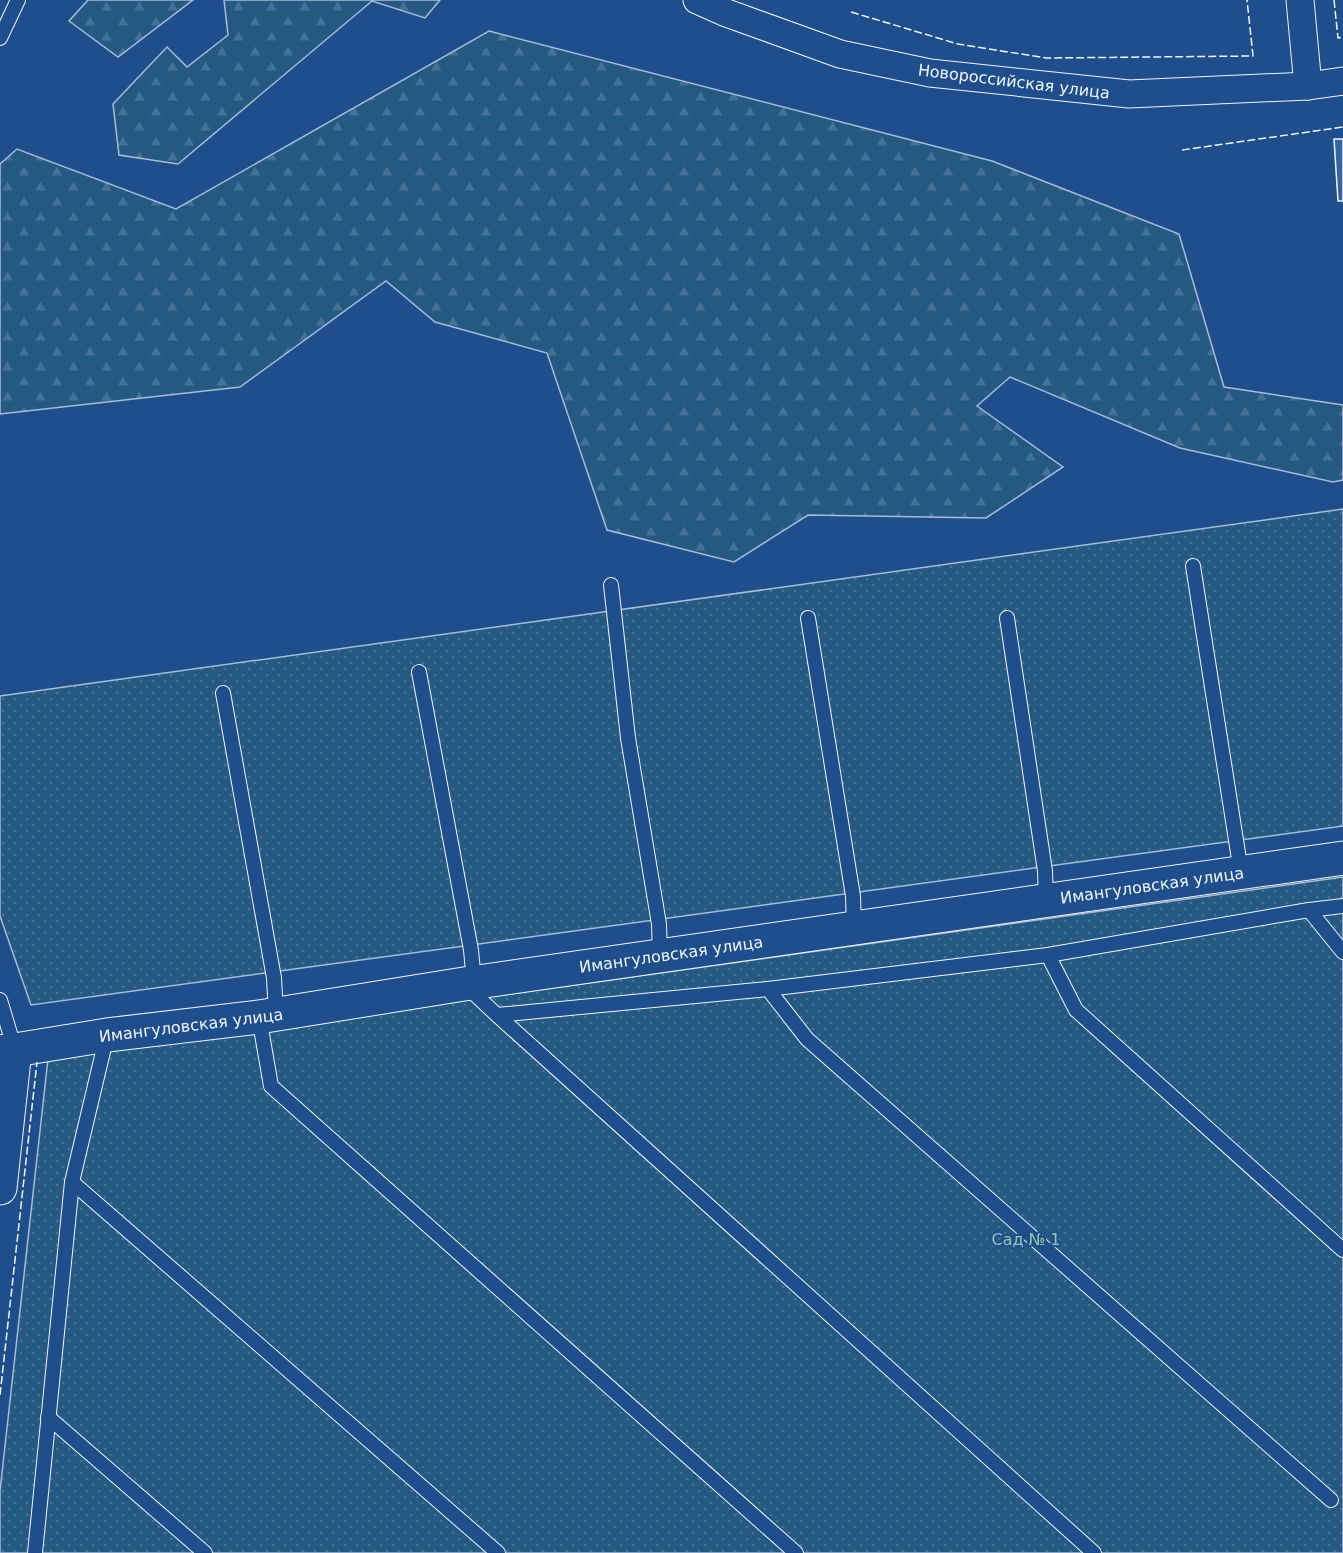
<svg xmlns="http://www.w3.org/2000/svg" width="1343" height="1553" font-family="'DejaVu Sans',sans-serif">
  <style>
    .forest { fill: url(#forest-firs); stroke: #a8bbd7; stroke-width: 1.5 }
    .garden { fill: url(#garden-dots); stroke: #a8bbd7; stroke-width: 1.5 }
    .building { fill: #3563a3; stroke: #f2f6ff; stroke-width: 1.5 }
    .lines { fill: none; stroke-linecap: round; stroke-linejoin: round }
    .service-casing { stroke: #f2f6ff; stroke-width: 16 }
    .minor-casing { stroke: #f2f6ff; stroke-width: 29 }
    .tertiary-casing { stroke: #f2f6ff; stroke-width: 35 }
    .secondary-casing { stroke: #f2f6ff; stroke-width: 35 }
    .service { stroke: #1f4e8c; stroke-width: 14 }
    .minor { stroke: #1f4e8c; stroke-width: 27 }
    .tertiary { stroke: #1f4e8c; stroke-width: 33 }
    .secondary { stroke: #1f4e8c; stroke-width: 33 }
    .fence { stroke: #f2f6ff; stroke-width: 1.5; stroke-dasharray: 8 3; stroke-linecap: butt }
    .labels { text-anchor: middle; stroke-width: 4.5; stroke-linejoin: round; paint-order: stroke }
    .street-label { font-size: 16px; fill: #f2f6ff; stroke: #1f4e8c }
    .park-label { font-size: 16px; fill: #97c8a6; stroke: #1f4e8c }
  </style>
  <defs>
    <pattern id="forest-firs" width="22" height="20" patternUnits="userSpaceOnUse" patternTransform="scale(1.5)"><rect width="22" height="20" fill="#245a82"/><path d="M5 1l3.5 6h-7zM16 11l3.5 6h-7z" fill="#447295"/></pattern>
    <pattern id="garden-dots" width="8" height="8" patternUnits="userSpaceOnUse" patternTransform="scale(1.5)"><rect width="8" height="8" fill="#245a82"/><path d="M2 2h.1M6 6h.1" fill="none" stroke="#447295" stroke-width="1.8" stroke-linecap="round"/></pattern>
  </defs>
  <rect width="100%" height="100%" fill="#1f4e8c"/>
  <g class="forest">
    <polygon points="88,0 193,0 118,57 69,21"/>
    <polygon points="224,0 440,0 425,18 372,1 178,164 119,155 113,104 167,47 187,67 228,35"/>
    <polygon points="489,31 992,161 1179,234 1224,387 1343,405 1343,480 1333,482 1180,448 1010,377 977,406 1063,467 986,518 808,515 734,562 607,530 547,353 435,322 386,281 240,387 0,414 0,164 17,149 176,209"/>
  </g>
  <g class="garden">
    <polygon points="1343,509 1343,826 31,1005 0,916 0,696"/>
    <polygon points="1343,877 1343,1553 0,1553 0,1491 48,1059"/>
  </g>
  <polygon class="building" points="1334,139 1343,139 1343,201 1338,201"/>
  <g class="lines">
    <g class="service-casing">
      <g id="service">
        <polyline points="0,38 18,0"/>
        <polyline points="1193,566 1241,872"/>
        <polyline points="611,585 628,738 659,924 660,956"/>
        <polyline points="808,618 853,896 854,928"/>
        <polyline points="1007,618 1045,871 1046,900"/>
        <polyline points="419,672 471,950 474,982"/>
        <polyline points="223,693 274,978 276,1014"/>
        <polyline points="1309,910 1343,952"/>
        <polyline points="1048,955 1076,1010 1343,1250"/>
        <polyline points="467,987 497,1015 768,989 1048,955 1309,910 1343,906"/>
        <polyline points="768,989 807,1039 1331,1500"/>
        <polyline points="0,1000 15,1050"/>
        <polyline points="497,1015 1094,1553"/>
        <polyline points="259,1017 271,1086 796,1553"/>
        <polyline points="72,1182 498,1553"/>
        <polyline points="48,1417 205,1553"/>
        <polyline points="35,1553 72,1182 107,1035"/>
      </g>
    </g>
    <g class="minor-casing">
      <g id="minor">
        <polyline points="697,0 724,12 840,54 930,73 1129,94 1308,86 1343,81"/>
        <polyline points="1300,0 1308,86"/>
      </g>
    </g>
    <g class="tertiary-casing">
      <polyline id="tertiary" points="15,1050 107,1035 259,1017 464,984 1343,858"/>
    </g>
    <g class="secondary-casing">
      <polyline id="secondary" points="0,1052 15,1050 0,1188"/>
    </g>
    <use href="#service" class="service"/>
    <use href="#minor" class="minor"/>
    <use href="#tertiary" class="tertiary"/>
    <use href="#secondary" class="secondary"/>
    <g class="fence">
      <polyline points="1334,0 1338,38 1343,37"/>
      <polyline points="851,12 958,44 1046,58 1253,56 1247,0"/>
      <polyline points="1182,150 1343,127"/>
      <polyline points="0,1395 37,1062"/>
    </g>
  </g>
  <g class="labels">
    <g class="street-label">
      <text transform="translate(1014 81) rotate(7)" y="6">Новороссийская улица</text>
      <text transform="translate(1152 885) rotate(-8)" y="6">Имангуловская улица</text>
      <text transform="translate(671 954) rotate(-8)" y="6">Имангуловская улица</text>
      <text transform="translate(191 1025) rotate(-7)" y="6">Имангуловская улица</text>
    </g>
    <g class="park-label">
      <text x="1026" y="1245">Сад № 1</text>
    </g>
  </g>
</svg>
